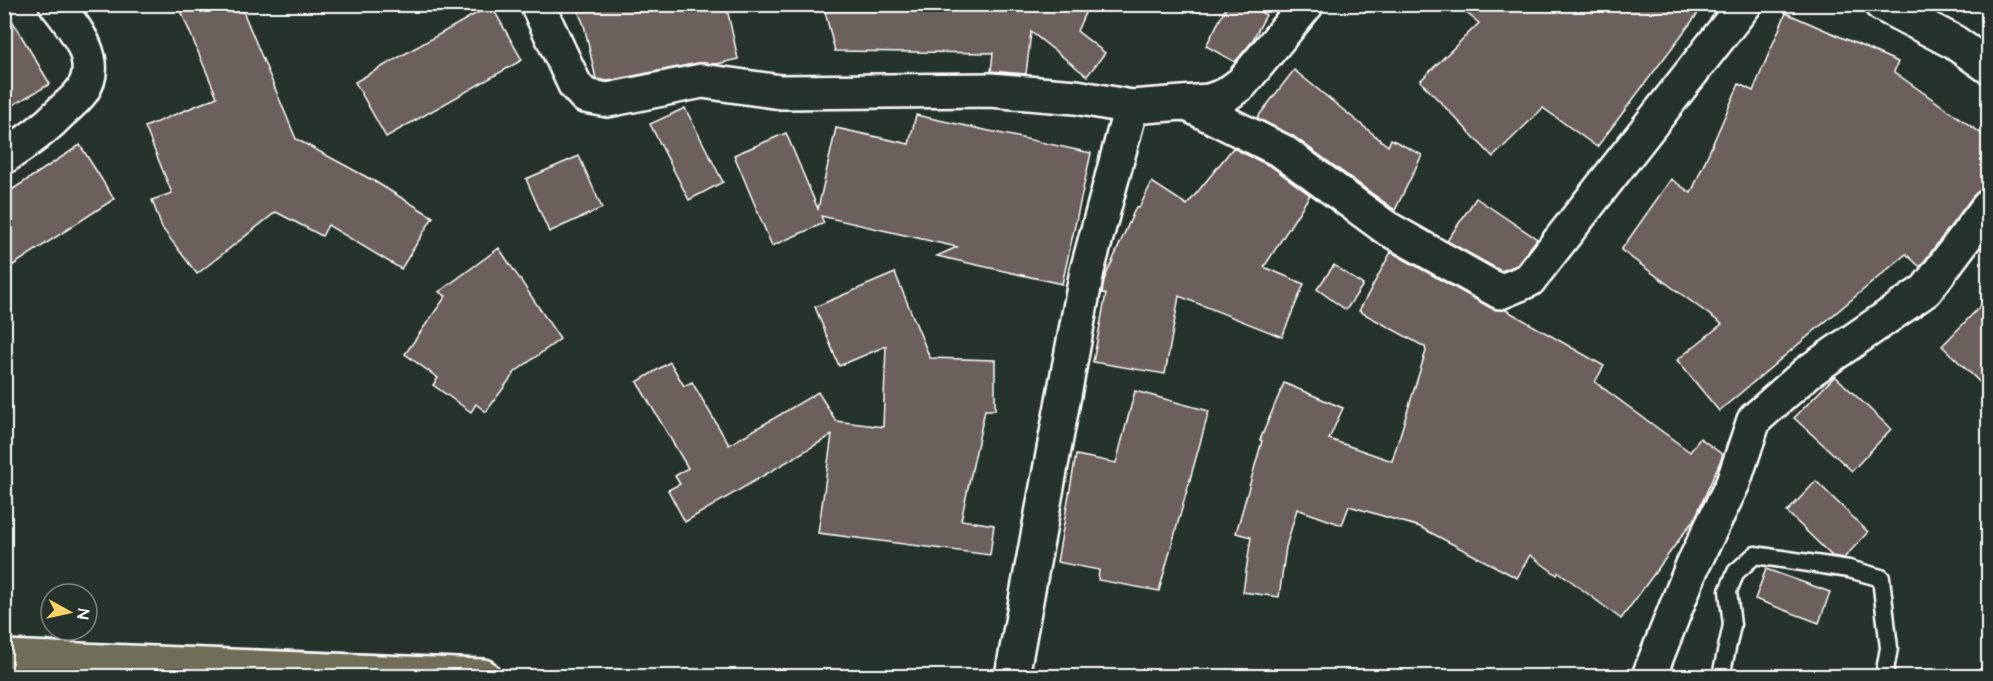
<svg xmlns="http://www.w3.org/2000/svg" width="1993" height="681" font-family="'Architects Daughter',sans-serif">
  <style>
    .building { fill: #6c605b; stroke: #fff; stroke-width: 1.5 }
    .lines { fill: none; stroke-linecap: round; stroke-linejoin: round }
    .lane-casing { stroke: #fff; stroke-width: 21 }
    .street-casing { stroke: #fff; stroke-width: 38 }
    .secondary-casing { stroke: #fff; stroke-width: 38 }
    .highway-casing { stroke: #fff; stroke-width: 38 }
    .lane { stroke: #26332d; stroke-width: 16 }
    .street { stroke: #26332d; stroke-width: 33 }
    .secondary { stroke: #26332d; stroke-width: 33 }
    .highway { stroke: #706e59; stroke-width: 33 }
  </style>
  <rect width="100%" height="100%" fill="#26332d"/>
  <filter id="ink" filterUnits="userSpaceOnUse"><feTurbulence type="fractalNoise" baseFrequency=".0167" numOctaves="2"/><feDisplacementMap in="SourceGraphic" scale="12" xChannelSelector="R" yChannelSelector="G"/><feConvolveMatrix kernelMatrix="1 2 1 2 8 2 1 2 1" color-interpolation-filters="sRGB"/></filter>
  <g filter="url(#ink)">
    <g class="building">
      <polygon points="178,4 240,4 296,139 374,181 433,217 401,269 328,225 322,236 276,212 197,274 162,228 152,200 172,193 145,127 217,97"/>
      <polygon points="575,4 726,4 738,59 717,64 698,63 608,81 596,79 584,25"/>
      <polygon points="823,4 1089,4 1077,31 1105,53 1087,76 1031,32 1026,74 991,71 993,53 835,51"/>
      <polygon points="1228,4 1247,4 1266,15 1251,43 1235,62 1206,46"/>
      <polygon points="1455,4 1705,4 1597,147 1543,108 1493,157 1420,81 1479,23"/>
      <polygon points="491,5 522,60 386,137 355,82"/>
      <polygon points="4,7 50,84 4,110"/>
      <polygon points="1786,13 1898,62 1894,72 1989,139 1989,189 1980,190 1973,196 1920,267 1906,254 1719,411 1677,360 1722,324 1621,250 1671,179 1691,193 1739,84 1753,91"/>
      <polygon points="1294,70 1388,146 1391,139 1422,155 1395,210 1293,136 1257,118"/>
      <polygon points="685,108 723,182 689,200 650,124"/>
      <polygon points="916,115 1091,153 1062,284 937,256 957,247 821,216 824,223 772,246 734,155 786,133 818,209 836,128 909,144"/>
      <polygon points="80,145 114,199 4,271 4,195"/>
      <polygon points="1233,148 1272,167 1310,195 1264,267 1304,284 1282,337 1179,296 1165,374 1093,362 1106,294 1102,293 1104,280 1136,207 1139,208 1152,182 1187,205"/>
      <polygon points="579,156 602,208 549,232 526,179"/>
      <polygon points="1476,198 1537,239 1517,265 1501,271 1447,241"/>
      <polygon points="499,248 560,339 515,372 486,412 476,404 471,412 433,385 438,378 405,354 446,296 439,292"/>
      <polygon points="1391,252 1491,308 1506,310 1604,366 1595,382 1690,452 1700,438 1723,455 1695,518 1621,619 1559,572 1557,575 1530,555 1517,578 1420,527 1349,506 1342,525 1297,509 1286,547 1279,597 1243,592 1251,537 1236,533 1262,441 1260,440 1284,383 1343,408 1329,439 1392,461 1426,351 1425,347 1359,311"/>
      <polygon points="1334,265 1363,285 1346,310 1317,289"/>
      <polygon points="895,273 930,358 995,360 995,410 985,410 961,520 994,525 990,555 818,533 832,435 685,522 668,490 680,484 675,476 688,468 637,382 670,362 684,386 692,382 729,445 818,392 836,421 883,427 886,346 839,366 815,307"/>
      <polygon points="1989,297 1989,391 1942,346"/>
      <polygon points="1835,376 1891,429 1852,471 1794,418"/>
      <polygon points="1135,391 1209,411 1159,591 1098,580 1099,570 1057,562 1076,455 1116,463"/>
      <polygon points="1816,481 1868,532 1844,558 1832,556 1787,512"/>
      <polygon points="1766,569 1830,592 1819,623 1755,599"/>
    </g>
    <g class="lines">
      <g class="lane-casing">
        <polyline id="lane" points="1721,676 1732,625 1728,591 1736,572 1755,555 1849,569 1881,578 1889,648 1884,676"/>
      </g>
      <g class="street-casing">
        <g id="street">
          <polyline points="537,4 575,85 585,96 608,100 702,81 781,92 990,90 1076,97 1131,107 1209,101 1226,95 1242,83 1307,4"/>
          <polyline points="1185,103 1282,151 1385,227 1500,292 1529,280 1745,4"/>
          <path d="M4,157C26,143 44,130 62,111C69,105 77,98 82,91C103,61 74,27 56,4"/>
          <polyline points="1012,676 1087,271 1131,107"/>
          <polyline points="1649,676 1692,567 1733,483 1754,420 1808,372 1926,290 1988,207"/>
        </g>
      </g>
      <g class="secondary-casing">
        <polyline id="secondary" points="1881,4 1954,42 1988,66"/>
      </g>
      <g class="highway-casing">
        <polyline id="highway" points="4,657 483,676"/>
      </g>
      <use href="#lane" class="lane"/>
      <use href="#street" class="street"/>
      <use href="#secondary" class="secondary"/>
      <use href="#highway" class="highway"/>
    </g>
  </g>
  <rect width="1993" height="681" fill="none" stroke="#26332d" stroke-width="24"/>
  <rect x="12" y="12" width="1969" height="657" fill="none" stroke="#fff" stroke-width="2" filter="url(#ink)"/>
  <g transform="translate(69 612) rotate(98)"><circle r="28" fill="#26332d" stroke="#7d8581" stroke-width="1.5"/>
  <path d="M0-4.5L10 22L0 15L-10 22Z" fill="#ffd166"/>
  <text y="-9" font-size="16" font-weight="bold" text-anchor="middle" fill="#ffffff">N</text>
  </g>
</svg>
